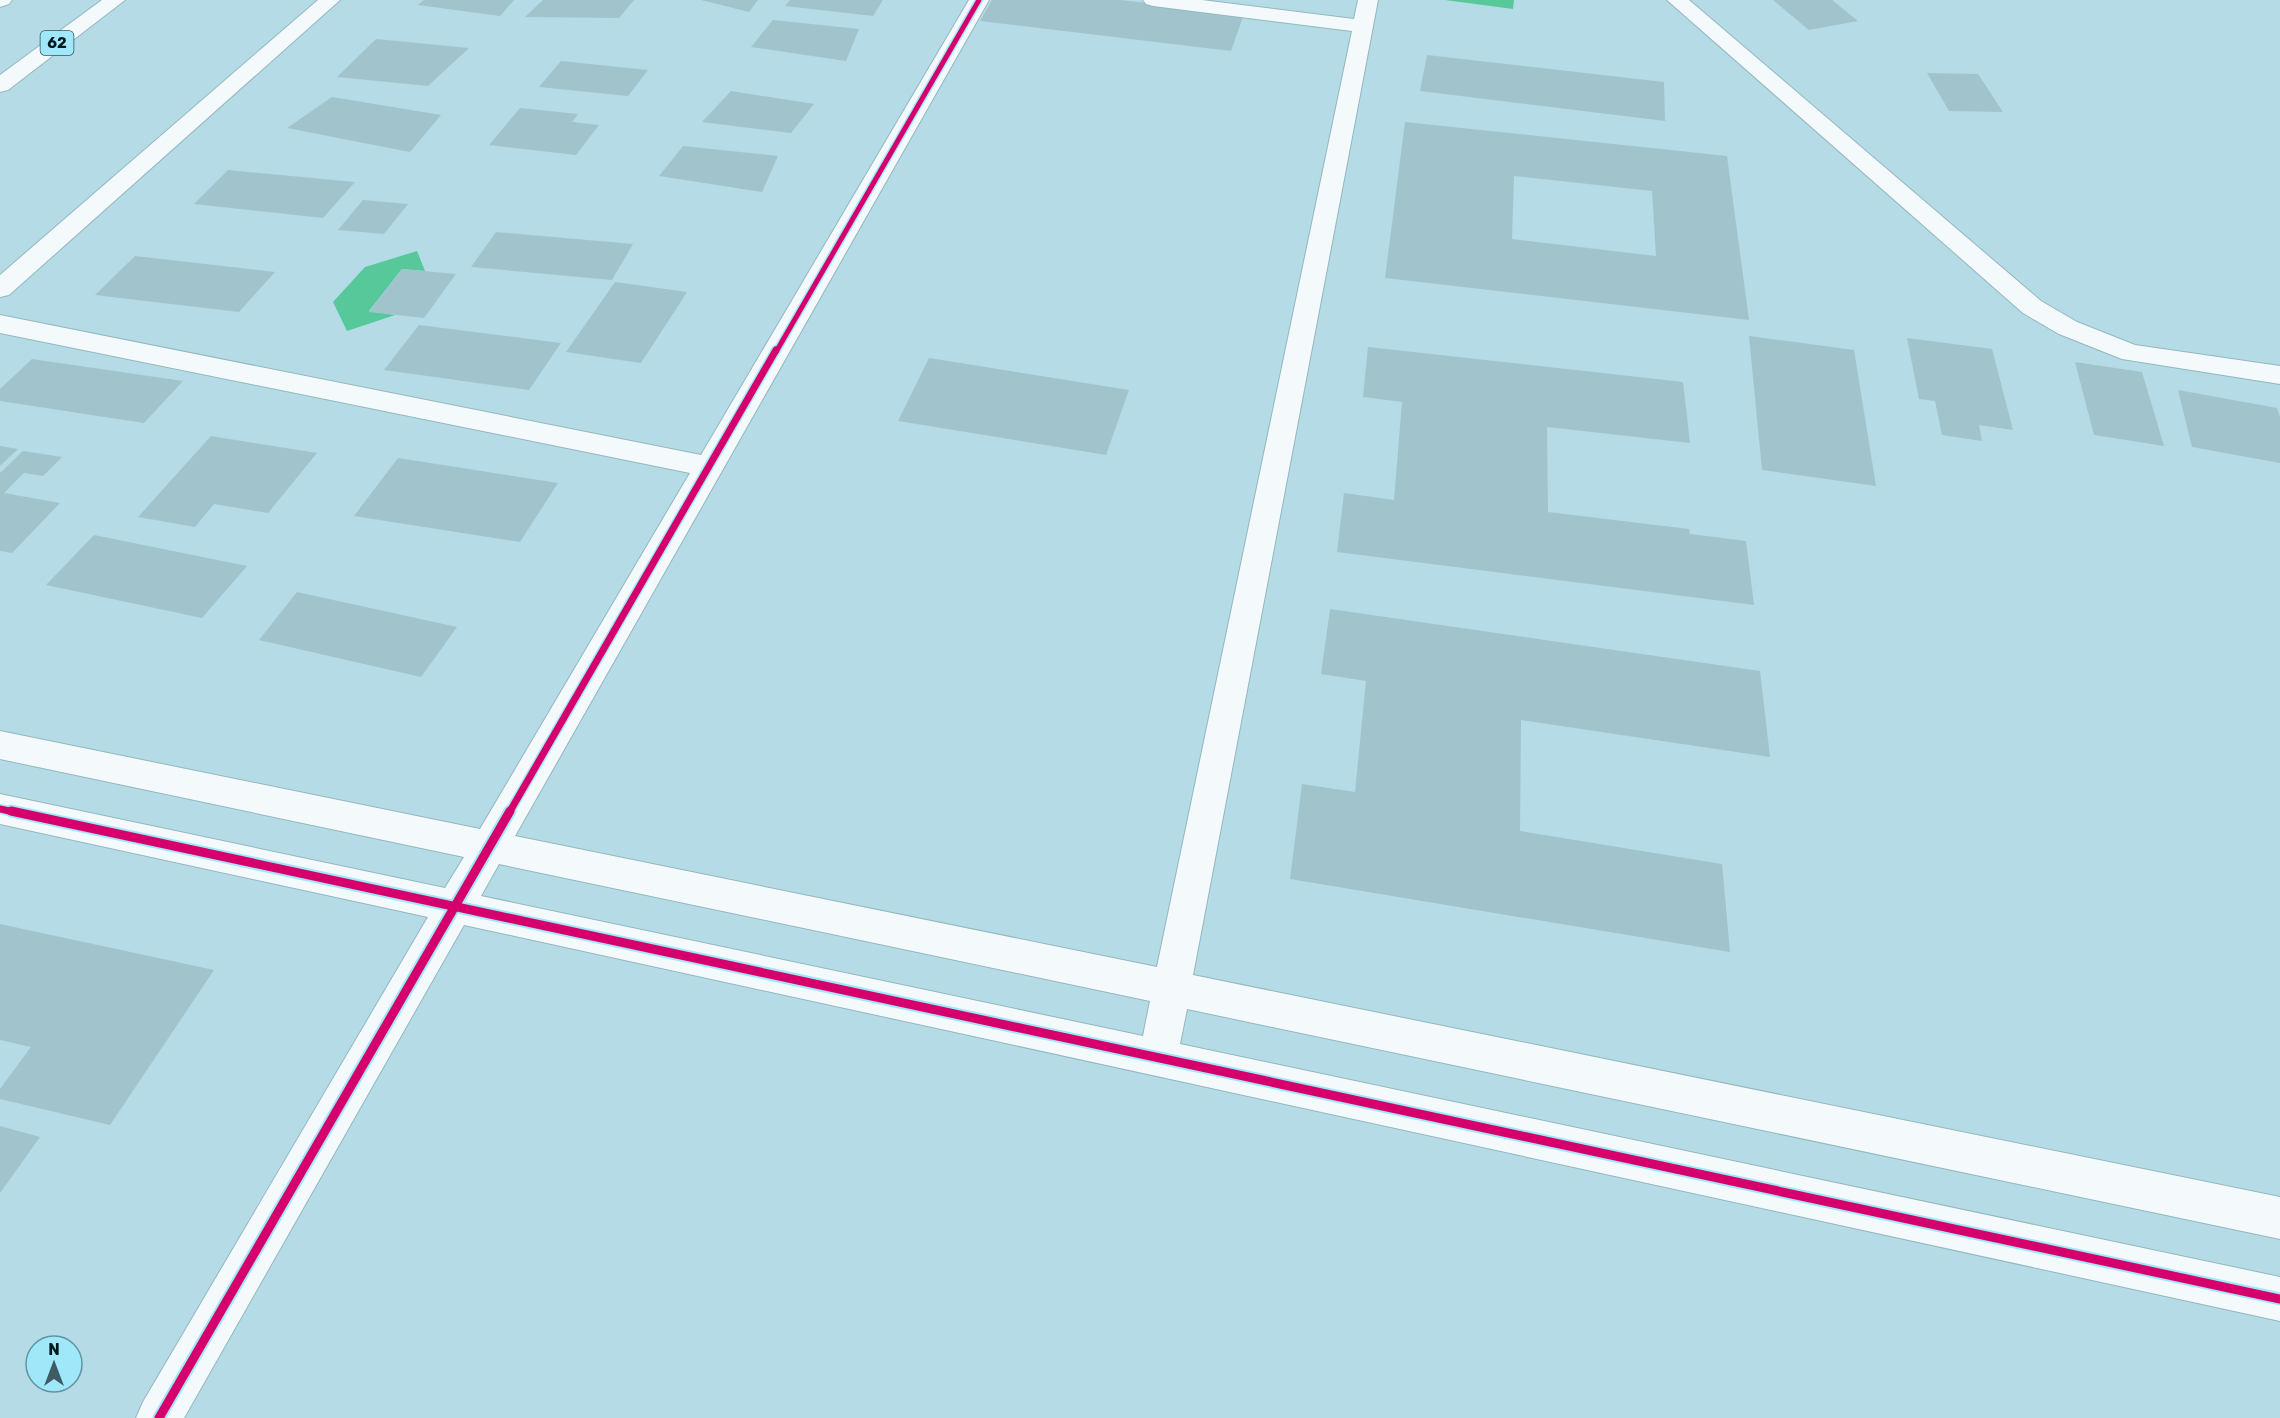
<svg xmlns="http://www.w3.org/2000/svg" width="2280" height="1418" font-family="Rubik,sans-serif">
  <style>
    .water { fill: #57c89a }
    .building { fill: #a1c4cc; fill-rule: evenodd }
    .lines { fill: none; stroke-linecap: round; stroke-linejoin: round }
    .street-casing { stroke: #94b7c0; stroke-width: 2 }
    .highway-casing { stroke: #94b7c0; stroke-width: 2 }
    .street { fill: #f4fafb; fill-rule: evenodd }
    .highway { fill: #f4fafb; fill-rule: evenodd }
    .cycleway-far2-casing { stroke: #a0e7fa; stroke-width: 8 }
    .cycleway-far1-casing { stroke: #a0e7fa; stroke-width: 10 }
    .cycleway-casing { stroke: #a0e7fa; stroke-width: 13 }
    .cycleway-far2 { stroke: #d6006c; stroke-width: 5 }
    .cycleway-far1 { stroke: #d6006c; stroke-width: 7 }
    .cycleway { stroke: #d6006c; stroke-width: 9 }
    .labels { text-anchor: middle; stroke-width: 4.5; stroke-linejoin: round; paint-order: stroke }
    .shield { fill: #a0e7fa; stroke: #305661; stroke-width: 1.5 }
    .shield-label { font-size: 15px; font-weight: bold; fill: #00181f }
  </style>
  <rect width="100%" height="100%" fill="#b4dbe6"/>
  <g class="water">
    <polygon points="1445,0 1514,0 1513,9"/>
    <polygon points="417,251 425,271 402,269 369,311 395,315 347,331 333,302 365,267"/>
  </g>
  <g class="building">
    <polygon points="424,0 514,0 500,16 418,5"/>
    <polygon points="543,0 634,0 619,18 525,17"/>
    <polygon points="701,0 758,0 749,12"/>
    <polygon points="790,0 883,0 873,16 785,6"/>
    <polygon points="992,0 1120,0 1244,14 1231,51 980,21"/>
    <polygon points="1773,0 1832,0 1858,21 1809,30"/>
    <polygon points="773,20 859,29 846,61 751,47"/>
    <polygon points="376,39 469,48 428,86 337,77"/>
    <polygon points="1427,55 1664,82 1665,121 1420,91"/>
    <polygon points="561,61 648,70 628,96 539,87"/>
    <polygon points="1927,73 1978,74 2003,112 1949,111"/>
    <polygon points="731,91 814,104 791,133 702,122"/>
    <polygon points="332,97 441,115 410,152 287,128"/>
    <polygon points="520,108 578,114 572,122 599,125 576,155 489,145"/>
    <path d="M1405,122L1727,156L1749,320L1385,278ZM1514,176L1652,191L1656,256L1512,239Z"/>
    <polygon points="683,146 778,156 762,192 659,176"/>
    <polygon points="228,170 355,182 323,218 194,204"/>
    <polygon points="363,200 408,204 384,234 338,230"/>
    <polygon points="496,232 633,244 612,280 471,267"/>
    <polygon points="135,256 275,272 239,312 95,295"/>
    <polygon points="402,269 456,274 424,318 369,312"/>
    <polygon points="615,282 687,292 641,363 566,352"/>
    <polygon points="419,325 561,343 529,390 384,370"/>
    <polygon points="1749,336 1854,350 1876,486 1762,470"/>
    <polygon points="1907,338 1992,349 2013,430 1979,425 1982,441 1942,435 1935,401 1919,399"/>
    <polygon points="1368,347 1683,382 1690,443 1547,427 1548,512 1689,529 1690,534 1746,541 1754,605 1337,552 1344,493 1394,500 1402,402 1363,397"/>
    <polygon points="929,358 1129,390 1106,455 898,421"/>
    <polygon points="32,359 183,381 144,423 0,401 0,389"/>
    <polygon points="2075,362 2142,372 2164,446 2094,435"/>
    <polygon points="2178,390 2277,408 2280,417 2280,463 2192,447"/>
    <polygon points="211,436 317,453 268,513 214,504 195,527 138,517"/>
    <polygon points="0,446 18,449 0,466"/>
    <polygon points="23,451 62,457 43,476 24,473 4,493 60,503 12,553 0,551 0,473"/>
    <polygon points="398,458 558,483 520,542 354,516"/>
    <polygon points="94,535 247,566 202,618 46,585"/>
    <polygon points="297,592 457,627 421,677 259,640"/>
    <polygon points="1330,609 1760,671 1770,757 1521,720 1520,831 1722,864 1730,952 1290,879 1302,784 1355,792 1366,681 1321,674"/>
    <polygon points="0,924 214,970 110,1125 0,1099 0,1089 31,1047 0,1040"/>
    <polygon points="0,1126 40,1137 0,1193"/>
  </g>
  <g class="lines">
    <g class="street-casing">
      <g id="street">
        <polygon points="318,0 340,0 9,295 0,297 0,275"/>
        <path d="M969,0H989L515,836L1157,967L1352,31L1153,6L1146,4L1143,0H1202L1354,19L1358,0H1378L1193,975L2280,1197V1239L1187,1009L1180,1044L2280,1277V1321L464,925L184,1418H136L143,1402L428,917L0,824V794L445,888L464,857L0,759V731L480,829L690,473L0,333V315L701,455ZM499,864L1150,1001L1143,1036L481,896Z"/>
        <polygon points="1667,0 1689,0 2041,301 2077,322 2135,345 2280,366 2280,384 2122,359 2059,334 2023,313"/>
      </g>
    </g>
    <g class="highway-casing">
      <g id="highway">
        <polygon points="0,0 12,0 9,4 0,7"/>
        <polygon points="102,0 125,0 8,90 0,92 0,75"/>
      </g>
    </g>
    <use href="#street" class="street"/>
    <use href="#highway" class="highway"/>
    <g class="cycleway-far2-casing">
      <polyline id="cycleway-far2" points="776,352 979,0"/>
    </g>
    <g class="cycleway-far1-casing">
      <g id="cycleway-far1">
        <polyline points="0,809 18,813"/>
        <polyline points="509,813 776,350"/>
      </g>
    </g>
    <g class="cycleway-casing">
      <g id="cycleway">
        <polyline points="11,811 2280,1299"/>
        <polyline points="159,1418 510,811"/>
      </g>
    </g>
    <use href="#cycleway-far2" class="cycleway-far2"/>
    <use href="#cycleway-far1" class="cycleway-far1"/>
    <use href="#cycleway" class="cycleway"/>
  </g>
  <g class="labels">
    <rect class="shield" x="40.5" y="31" width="33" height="24" rx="4.5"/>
    <g class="shield-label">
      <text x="57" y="48">62</text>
    </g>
  </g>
  <g transform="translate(54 1364)"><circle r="28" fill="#a0e7fa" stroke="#6094a2" stroke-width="1.5"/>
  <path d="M0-4.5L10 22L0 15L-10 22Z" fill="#3f5c65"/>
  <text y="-9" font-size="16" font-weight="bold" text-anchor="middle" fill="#00181f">N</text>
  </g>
</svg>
